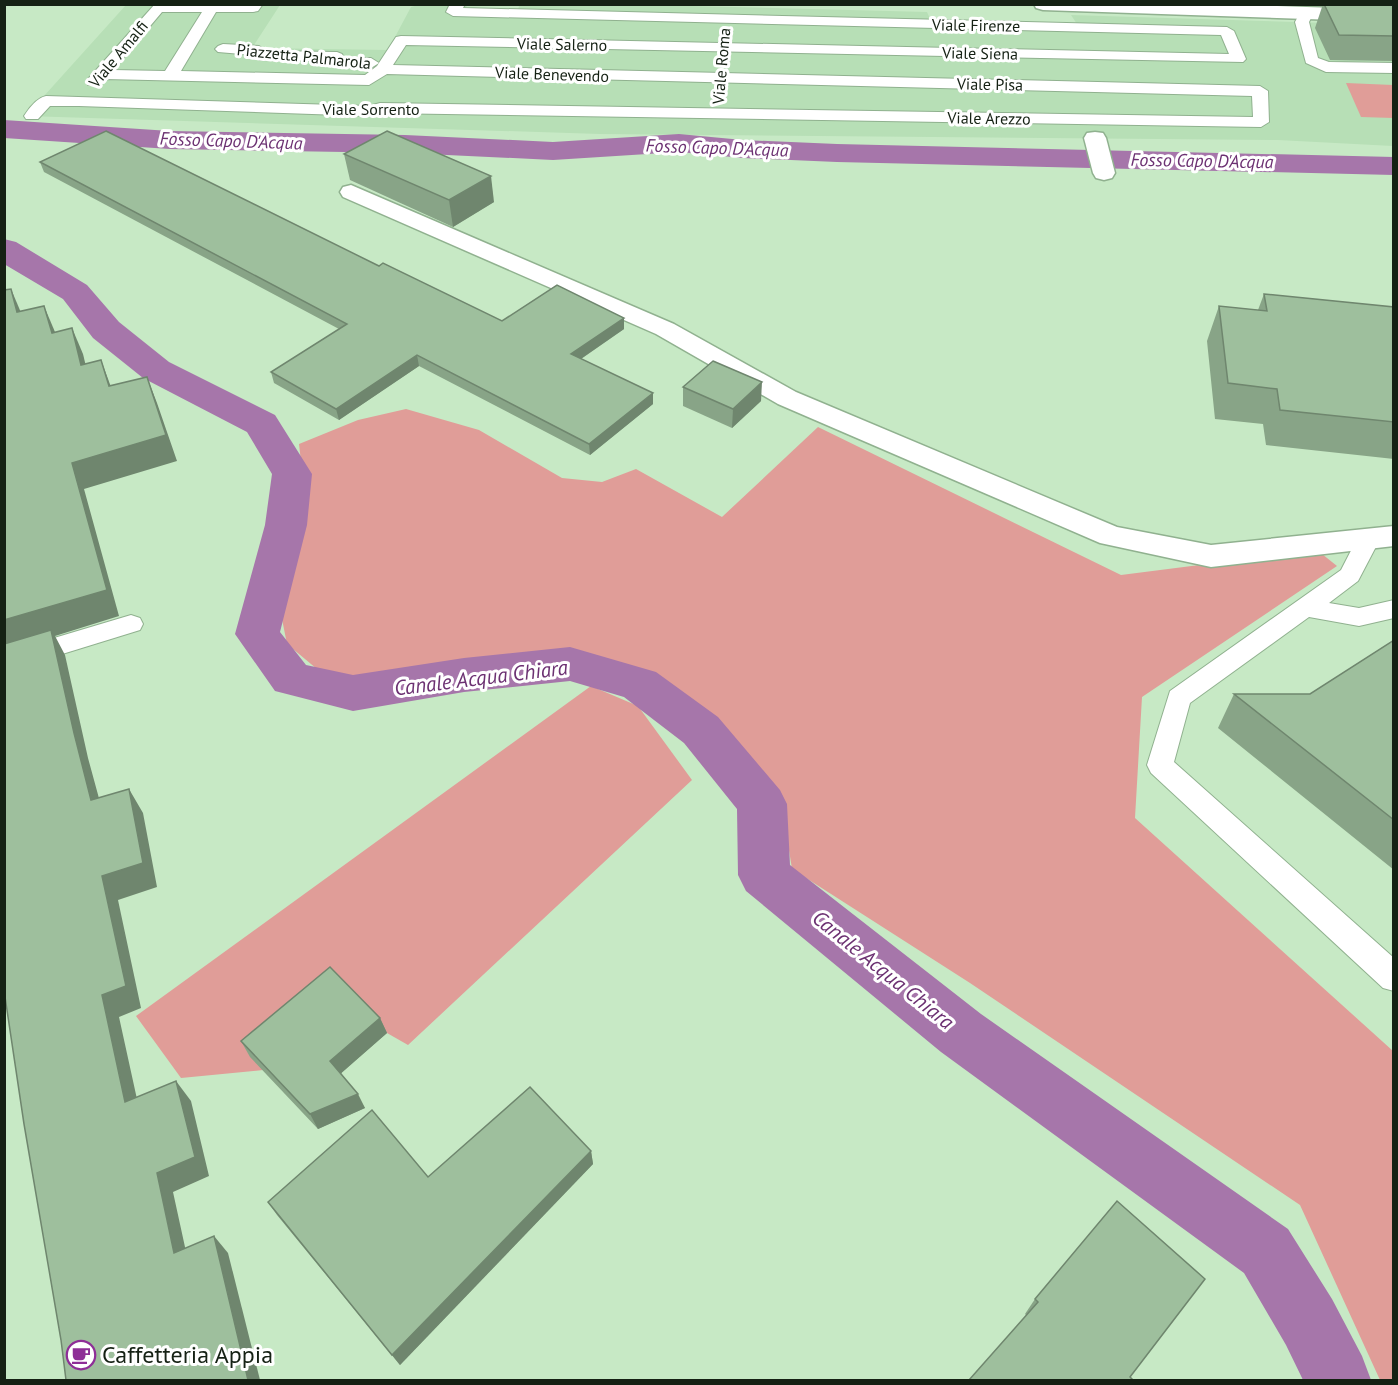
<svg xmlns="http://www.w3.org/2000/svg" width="1398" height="1385" font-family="'PT Sans',sans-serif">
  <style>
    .built { fill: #b7dfb6 }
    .green { fill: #e09d98 }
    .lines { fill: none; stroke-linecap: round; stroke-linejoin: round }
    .canal { fill: #a676aa; fill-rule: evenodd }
    .lane-casing { stroke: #90b18f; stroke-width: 2 }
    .street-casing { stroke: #90b18f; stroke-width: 3 }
    .lane { fill: #fff; fill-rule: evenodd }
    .street { fill: #fff; fill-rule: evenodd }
    .wall { fill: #88a487 }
    .shaded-wall { fill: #6f866e }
    .building { fill: #9ebf9d; stroke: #6f866e; stroke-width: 1.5 }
    .labels { text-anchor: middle; stroke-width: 6; stroke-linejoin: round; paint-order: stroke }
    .far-street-label { font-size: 16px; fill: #152114; stroke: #fff }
    .far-water-label { font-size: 18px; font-style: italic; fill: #6c3172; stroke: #fff }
    .water-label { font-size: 21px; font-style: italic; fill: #6c3172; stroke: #fff }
    .near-poi-label { font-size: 24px; fill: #152114; stroke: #fff; text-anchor: start }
  </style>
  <rect width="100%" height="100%" fill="#c7e9c5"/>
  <polygon class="built" points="422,4 468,5 465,8 518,9 520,4 651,5 927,12 931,21 1077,24 1071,15 1393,25 1393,146 1278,140 600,134 26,116 126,5 280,5 252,48 388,50 411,7"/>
  <g class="green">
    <polygon points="1346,83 1393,85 1393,118 1361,117"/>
    <polygon points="406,409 479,430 562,478 602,482 636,469 722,517 818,427 1121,575 1317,550 1337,566 1142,697 1135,818 1393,1051 1393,1380 1380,1380 1300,1205 970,983 792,869 782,806 711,724 644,676 571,659 461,668 353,686 317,669 287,644 279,604 307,514 299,444 358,420"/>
    <polygon points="591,686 638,706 692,780 408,1045 387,1033 263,1070 181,1078 136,1016"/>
  </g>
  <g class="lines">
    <g class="canal">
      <polygon points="4,120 170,131 405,135 553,142 679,134 743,140 837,144 1394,157 1394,175 837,162 743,158 679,152 553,160 405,153 170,149 4,138"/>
      <polygon points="4,239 16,242 87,285 119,322 169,362 275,415 312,474 307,525 280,632 306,665 353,675 464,658 570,647 656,672 718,717 780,790 787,804 790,865 981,1014 1288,1229 1332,1299 1362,1356 1371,1380 1303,1380 1286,1345 1244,1273 941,1052 746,891 738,875 737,809 684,743 624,697 570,681 464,692 353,711 275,691 235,634 265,525 272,474 247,432 143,378 93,338 63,299 4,264"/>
    </g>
    <g class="lane-casing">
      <g id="lane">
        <path d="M155,4H263L258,11L253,12H216L181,71L365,75L377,66L396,37L401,36L1229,54L1221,35L453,16L446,12L450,4H465L463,8L1227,27L1234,31L1246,59L1243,62L406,45L393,65L1260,86L1268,91L1269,122L1261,127L381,113L370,116L79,106H50L38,119H26L24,116C29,108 37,98 46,96L369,106L380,103L1253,117L1252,96L387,74L369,85L105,79L100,85H88L86,82L88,79ZM162,12H202L165,71L113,70Z"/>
        <polygon points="1307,8 1314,12 1309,22 1318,58 1329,62 1394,63 1394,73 1326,72 1306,63 1295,22 1302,9"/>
        <polygon points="223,44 259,46 266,51 337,52 342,54 344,58 371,58 379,63 371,68 336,67 331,65 328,61 260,60 253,55 218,52 215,49 218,46"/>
        <polygon points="1368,531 1376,533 1380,539 1358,581 1329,603 1359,608 1394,600 1394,618 1359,626 1309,617 1190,703 1174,762 1394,958 1394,991 1383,988 1151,773 1147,765 1170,691 1341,570 1360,533"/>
        <polygon points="131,615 140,618 143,624 140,630 4,672 4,653"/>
      </g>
    </g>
    <g class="street-casing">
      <g id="street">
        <polygon points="1034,4 1222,4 1394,10 1394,22 1043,10 1036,8"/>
        <polygon points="1095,132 1103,133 1106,138 1115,173 1112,178 1104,180 1096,178 1093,173 1084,138 1087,133"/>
        <polygon points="351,185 674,324 796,392 1117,527 1211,545 1394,526 1394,546 1211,567 1100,543 778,404 656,334 343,197 340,192 343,187"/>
      </g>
    </g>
    <use href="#lane" class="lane"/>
    <use href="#street" class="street"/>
  </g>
  <g class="wall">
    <polygon points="1323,4 1394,5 1394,61 1330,60 1315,28"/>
    <polygon points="344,154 494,202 453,227 350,180"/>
    <polygon points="40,162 379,266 502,321 624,329 581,359 653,404 590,455 419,366 339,420 274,383 271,372 339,329 44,172"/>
    <polygon points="1264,294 1394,307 1394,459 1266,445 1263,424 1215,419 1207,341 1219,306 1258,310"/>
    <polygon points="683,387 761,401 732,428 683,406"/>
    <polygon points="1394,640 1394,870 1218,728 1234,694 1310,694"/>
    <polygon points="380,1018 387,1033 341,1073 365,1108 318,1129 250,1057 241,1041"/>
    <polygon points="591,1151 593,1164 400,1365 277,1215 268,1202"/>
    <polygon points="1035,1299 1130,1377 1026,1315 1025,1314"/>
  </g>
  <g class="shaded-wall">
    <polygon points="491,176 494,202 453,227 449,200"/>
    <polygon points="11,289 22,315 17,312"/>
    <polygon points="44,306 55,332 64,359 52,333"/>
    <polygon points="624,318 624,329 572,365 571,354"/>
    <polygon points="72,328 83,354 92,391 81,365"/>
    <polygon points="417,355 419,366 339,420 336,409"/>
    <polygon points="101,360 111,387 109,386"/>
    <polygon points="147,377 157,403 177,461 84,489 119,616 55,636 65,655 88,758 106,824 4,651 4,620 72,463"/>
    <polygon points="762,382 761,401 732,428 733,409"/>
    <polygon points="653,393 653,404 590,455 589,444"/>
    <polygon points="129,789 143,813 157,887 118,900 141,1008 119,1017 142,1122 125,1102 102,995 102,876"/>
    <polygon points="380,1018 387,1033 338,1076 330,1061"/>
    <polygon points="176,1081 191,1101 209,1176 173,1192 190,1270 174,1253 157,1173"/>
    <polygon points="358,1094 365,1108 318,1129 310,1114"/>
    <polygon points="591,1151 593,1164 400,1365 392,1355"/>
    <polygon points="214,1236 228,1253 260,1380 248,1380"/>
  </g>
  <g class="building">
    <polygon points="1324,4 1394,5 1394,36 1339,35"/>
    <polygon points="106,131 379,266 383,263 502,321 557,285 624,318 571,354 653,393 589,444 417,355 336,409 271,372 347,324 40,162"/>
    <polygon points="387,131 491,176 449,200 344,154"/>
    <polygon points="11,289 17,312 44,306 52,333 72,328 81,365 101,360 109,386 147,377 166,435 72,463 107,590 4,620 4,290"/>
    <polygon points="1264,294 1394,307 1394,422 1280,410 1277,389 1228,383 1219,306 1267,311"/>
    <polygon points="713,361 762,382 733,409 683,387"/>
    <polygon points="51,630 74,733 91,800 129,789 143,863 102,876 126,986 102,995 125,1102 176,1081 195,1157 157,1173 174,1253 214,1236 248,1380 66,1380 61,1340 24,1124 4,990 4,644"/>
    <polygon points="1394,640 1394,820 1234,694 1310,694"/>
    <polygon points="330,967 380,1018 330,1061 358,1094 310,1114 241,1041"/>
    <polygon points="530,1087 591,1151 392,1355 268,1202 372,1110 428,1177"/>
    <polygon points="1117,1201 1205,1279 1130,1377 1133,1380 969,1380 1038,1302 1035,1299"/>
  </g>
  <defs>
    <g id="cafe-ring" transform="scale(1.5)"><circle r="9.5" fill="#fff" stroke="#8e2e97" stroke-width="1.5"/><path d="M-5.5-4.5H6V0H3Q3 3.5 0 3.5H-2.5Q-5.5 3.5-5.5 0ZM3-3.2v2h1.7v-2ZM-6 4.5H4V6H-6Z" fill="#8e2e97"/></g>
  </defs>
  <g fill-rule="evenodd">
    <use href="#cafe-ring" x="81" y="1355"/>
  </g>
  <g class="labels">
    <g class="far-street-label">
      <text transform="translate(976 25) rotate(1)" y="6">Viale Firenze</text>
      <text transform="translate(562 44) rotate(1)" y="6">Viale Salerno</text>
      <text transform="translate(980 53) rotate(1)" y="6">Viale Siena</text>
      <text transform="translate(118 54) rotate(-50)" y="6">Viale Amalfi</text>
      <text transform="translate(304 56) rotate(6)" y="6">Piazzetta Palmarola</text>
      <text transform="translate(721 66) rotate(-85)" y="6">Viale Roma</text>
      <text transform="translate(552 74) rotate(2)" y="6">Viale Benevendo</text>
      <text transform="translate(990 84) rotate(1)" y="6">Viale Pisa</text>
      <text x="371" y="115">Viale Sorrento</text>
      <text transform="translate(989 118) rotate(1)" y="6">Viale Arezzo</text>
    </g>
    <g class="far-water-label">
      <text transform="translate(231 141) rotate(2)" y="6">Fosso Capo D'Acqua</text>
      <text transform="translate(717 148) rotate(2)" y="6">Fosso Capo D'Acqua</text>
      <text transform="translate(1202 161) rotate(1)" y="6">Fosso Capo D'Acqua</text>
    </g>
    <g class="water-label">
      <text transform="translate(481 678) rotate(-7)" y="7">Canale Acqua Chiara</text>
      <text transform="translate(883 970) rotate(39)" y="7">Canale Acqua Chiara</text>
    </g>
    <g class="near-poi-label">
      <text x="102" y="1363">Caffetteria Appia</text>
    </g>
  </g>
  <rect width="1398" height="1385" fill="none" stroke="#152114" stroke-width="12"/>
</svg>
